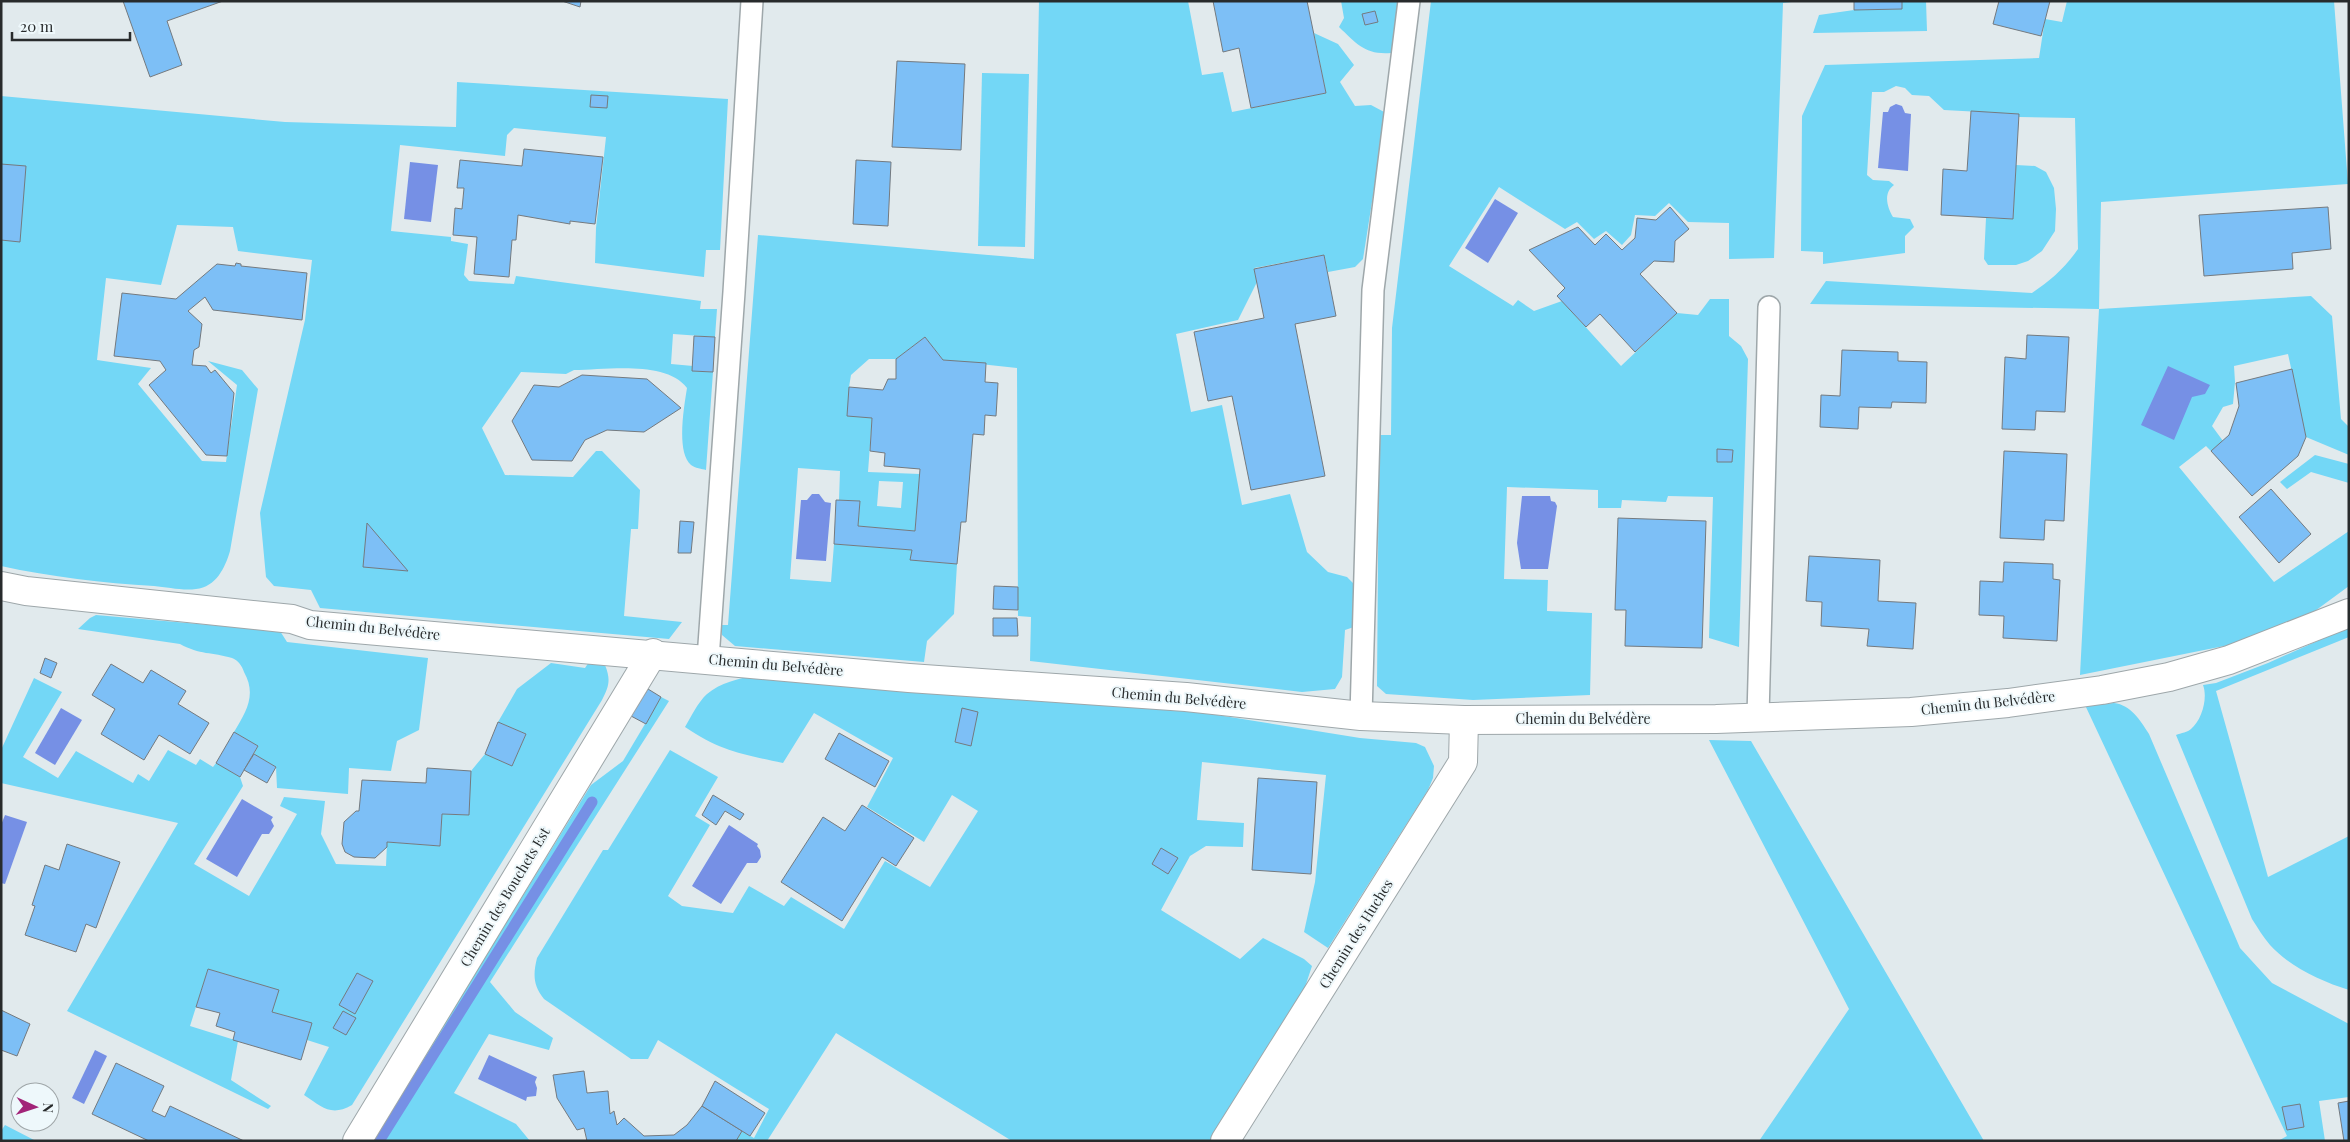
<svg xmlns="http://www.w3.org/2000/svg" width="2350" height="1142" font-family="'Playfair Display',serif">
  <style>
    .green { fill: #73d7f6; fill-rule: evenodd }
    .water { fill: #7690e5 }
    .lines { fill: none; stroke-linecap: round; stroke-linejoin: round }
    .stream { stroke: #7690e5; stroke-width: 11 }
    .building { fill: #7dbff6; stroke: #747a7f }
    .service-casing { stroke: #9ea7aa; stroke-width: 24 }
    .minor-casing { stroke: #9ea7aa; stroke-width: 30 }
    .service { stroke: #fff; stroke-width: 21 }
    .minor { stroke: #fff; stroke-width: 28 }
    .labels { text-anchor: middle; stroke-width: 4; stroke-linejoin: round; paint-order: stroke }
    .street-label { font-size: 14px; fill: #282b2c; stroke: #eef8fb }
  </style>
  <rect width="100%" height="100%" fill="#e1eaed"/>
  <g class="green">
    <path d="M1039,1H1188L1202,75L1223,72L1232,112L1326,93L1314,33L1338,44L1354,65L1340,82L1355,106L1371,105L1386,113L1363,259L1355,267L1328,272L1324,255L1254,268L1257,282L1238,320L1176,334L1191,412L1222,405L1242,505L1290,494L1307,552L1328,572L1347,577L1354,584V627L1345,630L1342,677L1335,689L1302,692L1030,661L1031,617L1018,616L1017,368L943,360L925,337L896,359H869L851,375L849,387L872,418L868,472L920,474L915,531L858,526L860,501L839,500L840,471L798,468L790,579L831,582L834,544L912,550L911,560L957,564L954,614L927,641L924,662L735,646L722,635L721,625H728L758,235L1034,259ZM879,481L903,482L901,508L877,506Z"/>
    <path d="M1341,1H1399L1391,53C1365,55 1357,44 1339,27L1344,18Z"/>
    <polygon points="1431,1 1800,1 1783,3 1774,258 1729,259 1729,223 1688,222 1669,203 1655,216 1635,215 1631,235 1622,245 1606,231 1594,239 1577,222 1565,229 1499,187 1449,266 1513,306 1518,300 1534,311 1562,301 1621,366 1677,313 1698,315 1710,299 1729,299 1729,336 1741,346 1748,359 1739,647 1709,638 1713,497 1668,496 1666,502 1622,500 1621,508 1598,508 1598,490 1507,487 1504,579 1548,580 1547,611 1592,613 1590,695 1473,700 1386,694 1377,686 1379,435 1391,435 1392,328"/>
    <polygon points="1902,1 1926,1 1927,31 1813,33 1819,15 1854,10 1902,9"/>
    <path d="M2067,1H2334L2348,184L2101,202L2099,309L2311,296L2332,316L2341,419L2349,427V455L2306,437L2288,354L2234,366L2235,382L2233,404L2223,407L2212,426L2223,441L2211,451L2206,446L2179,467L2274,582L2349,531V586L2304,619L2229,645L2080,675L2099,309L1810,304L1826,281L2032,293C2051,280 2065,268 2078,249L2075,118L2019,117L2018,114L1944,110L1929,96L1912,95L1905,88L1896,86L1884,92H1872L1867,175L1873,180L1889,181L1894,185C1883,193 1887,207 1893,217L1910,219L1914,227L1905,236V253L1823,264V252L1801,251L1802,116L1825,65L2039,58L2045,19L2062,22Z"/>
    <polygon points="982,73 1029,74 1025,247 978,246"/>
    <path d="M457,82L728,99L720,250H706L704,277L595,263L596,228L606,137L514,128L507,135L505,156L400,145L391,231L451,237V241L468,244L464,275L469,281L514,284L516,276L701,301L700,309H717L715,337L673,334L671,364L693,366V371L713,372L706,470C702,469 695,468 691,465C676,452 684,407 687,388C666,360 606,370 574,370L566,374L521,372L482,428L505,475L573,477L596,451H602L640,490L638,529H631L624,616L682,622L669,639L320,608L311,590L274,586L266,577L260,513L305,320L312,260L238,251L233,227L177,225L161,285L106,278L97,360L151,368L138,384L202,461L226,462L237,385L208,361L242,370L258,389L230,551C225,568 216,587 196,589C183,591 167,587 154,586C103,583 51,577 1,566V96L285,122L456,127Z"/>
    <polygon points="2016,165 2035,166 2046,172 2054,188 2056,209 2055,231 2042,251 2028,261 2016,265 1988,265 1984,259 1986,218 2013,219"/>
    <polygon points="2315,455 2349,464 2349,483 2311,472 2287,489 2280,482"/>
    <path d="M96,615L280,631L287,642L428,658L419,730L397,741L391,771L349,768L348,794L277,788L276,767L254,754L258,746L234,732C246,712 257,695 244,672C242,666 238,660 232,658C212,652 200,655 180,644L78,629L90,618Z"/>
    <path d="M2349,627V637L2216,691L2268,877L2349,836V990C2321,981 2290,967 2270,945C2263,937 2258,928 2252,919L2176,735C2181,733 2188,732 2191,729C2202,720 2208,698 2203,685L2216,683L2268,663Z"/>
    <path d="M591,659L605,665C611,680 609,686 602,700L352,1105C331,1117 322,1107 304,1095L329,1047L307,1040L311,1023L272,1012L278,990L208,969L190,1026L238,1041L231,1080L271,1106L268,1109L67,1011L178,823L1,783V750L34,678L62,692L23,757L58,778L76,751L133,783L138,774L149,781L168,750L196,765L200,759L213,767L216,763L240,777L243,786L194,864L249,896L297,814L280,806L284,797L325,801L321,834L336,864L386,866L387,842L440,846L442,814L468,815L471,771L485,754L512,766L526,734L498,722L517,689L551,663L585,668Z"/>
    <path d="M755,676L1186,710L1360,738L1416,743L1425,747L1434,766L1433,778L1428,790L1328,948L1304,932L1315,882L1326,775L1202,762L1197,820L1244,823L1243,847L1206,846L1190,856L1161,910L1240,959L1263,938L1304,959L1312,966L1302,996L1210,1141H1012L836,1033L767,1141H736L742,1131L754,1138L769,1109L658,1040L648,1059H631L544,999C533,986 533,974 537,958L603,850H608L670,750L718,777L695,816L710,825L668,896L682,906L733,913L749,886L784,906L791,897L844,929L885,861L930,887L978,811L952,795L924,842L867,807L893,758L814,713L783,763C742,754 720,751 685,727C691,717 698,702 707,694C720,683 739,678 755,676Z"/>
    <polygon points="661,697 669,701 490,982 515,1012 553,1038 549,1050 489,1034 454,1093 516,1124 530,1141 372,1141 591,785 623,761"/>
    <path d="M2114,703C2131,705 2140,720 2149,734L2240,948L2272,983L2349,1024V1097L2319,1101L2325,1141H2278L2287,1136L2085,705Z"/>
    <polygon points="1709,740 1751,741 1984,1141 1759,1141 1849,1009"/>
    <polygon points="5,1125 36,1141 1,1141 1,1131"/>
  </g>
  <g class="water">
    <polygon points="1896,104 1902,106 1905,113 1911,114 1908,171 1878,168 1883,112 1888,112 1890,107"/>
    <polygon points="410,162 438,165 431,222 404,219"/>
    <polygon points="1495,199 1518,213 1488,263 1465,248"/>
    <polygon points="2168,366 2210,385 2205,394 2192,397 2174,440 2141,425"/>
    <polygon points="812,494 819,494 825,502 831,503 826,561 796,559 801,500 807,500"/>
    <polygon points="1522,496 1550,496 1551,501 1555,502 1557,506 1548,569 1521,569 1517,543"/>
    <polygon points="61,708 82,720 55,765 35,753"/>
    <polygon points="242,799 273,817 271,820 274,826 269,834 262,834 237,877 206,859"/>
    <polygon points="5,815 27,822 5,884 1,883 1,825"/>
    <polygon points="729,825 758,844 757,846 760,850 761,857 757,863 747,863 721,904 692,886"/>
    <polygon points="95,1050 107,1056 84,1104 72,1098"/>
    <polygon points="489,1055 537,1077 535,1082 537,1088 536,1096 527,1097 526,1101 478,1079"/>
  </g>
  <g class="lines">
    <polyline class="stream" points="379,1141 592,802"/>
  </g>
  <g class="building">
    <polygon points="123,1 223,1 167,21 182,65 150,77"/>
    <polygon points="562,1 581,1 580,7"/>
    <polygon points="1213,1 1307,1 1326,93 1251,108 1239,48 1223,52"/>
    <polygon points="1854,1 1902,1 1902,9 1854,10"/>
    <polygon points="1999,1 2050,1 2041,36 1993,24"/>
    <polygon points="1375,11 1378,22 1365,25 1362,14"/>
    <polygon points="897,61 965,64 961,150 892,147"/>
    <polygon points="591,95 608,96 607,108 590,107"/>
    <polygon points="1971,111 2019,114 2013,219 1941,215 1943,169 1967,171"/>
    <polygon points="524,149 603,157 595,224 570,221 570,224 518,215 516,240 512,240 509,277 474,274 477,237 453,235 455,208 462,209 464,188 457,188 460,160 522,166"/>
    <polygon points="856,160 891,162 888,226 853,224"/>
    <polygon points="1,164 26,166 20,242 1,240"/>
    <polygon points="1670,207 1689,229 1675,241 1674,262 1654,261 1640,274 1677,313 1635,352 1600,314 1586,327 1557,296 1565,288 1529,250 1578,227 1595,245 1606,234 1622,250 1635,238 1637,218 1656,220"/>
    <polygon points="2328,207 2331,249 2292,253 2293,269 2204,276 2199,215"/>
    <polygon points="1324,255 1336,316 1295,324 1325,476 1251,490 1232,396 1208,401 1194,332 1264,318 1254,269"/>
    <polygon points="236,263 241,264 241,266 307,273 302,320 213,310 205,297 188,311 202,324 199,347 194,350 192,365 206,366 211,373 215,370 234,393 227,456 206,455 149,385 166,370 160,361 114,356 122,293 176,299 217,264 235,266"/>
    <polygon points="2027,335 2069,337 2065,412 2036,411 2035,430 2002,429 2005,357 2026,359"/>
    <polygon points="694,336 715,337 713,372 692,371"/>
    <polygon points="925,337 943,360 986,363 985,382 998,383 996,416 985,415 984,435 973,434 966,522 961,522 957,564 910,560 912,550 834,544 836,500 860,501 858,526 915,531 920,469 884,466 885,453 870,451 872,418 847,416 849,387 883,390 888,379 896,379 896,359"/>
    <polygon points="1842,350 1898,352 1898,361 1927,362 1926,403 1892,402 1891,408 1859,407 1858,429 1820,427 1821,395 1840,396"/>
    <polygon points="2292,369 2306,437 2298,456 2252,496 2211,451 2229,435 2239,406 2236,383"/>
    <polygon points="582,375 647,379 681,408 644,432 607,430 585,440 572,461 532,460 512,421 534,385 559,387"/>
    <polygon points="1717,449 1733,450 1732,462 1717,462"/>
    <polygon points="2004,451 2067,454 2064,521 2045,520 2044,540 2000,538"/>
    <polygon points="2271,489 2311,534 2279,563 2239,517"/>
    <polygon points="1618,518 1706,521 1702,648 1625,646 1626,610 1615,610"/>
    <polygon points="680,521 694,522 691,553 678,553"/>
    <polygon points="367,523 408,571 363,567"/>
    <polygon points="1809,556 1880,560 1878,601 1916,603 1913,649 1867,646 1869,629 1821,626 1822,602 1806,601"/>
    <polygon points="2004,562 2053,564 2053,579 2060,580 2057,641 2003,638 2004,616 1979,615 1980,581 2003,582"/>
    <polygon points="994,586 1018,587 1018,610 993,609"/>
    <polygon points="993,618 1017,618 1018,636 993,636"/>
    <polygon points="45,658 57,663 51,678 40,673"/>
    <polygon points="111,664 143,683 151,670 186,691 178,704 209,723 190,754 159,735 144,760 101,734 115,709 92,695"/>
    <polygon points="648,689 661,697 646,724 631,716"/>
    <polygon points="962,708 978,712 971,746 955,742"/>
    <polygon points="498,722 526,734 512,766 485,754"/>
    <polygon points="234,732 258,746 240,777 216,763"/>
    <polygon points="839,733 889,761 875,787 825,759"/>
    <polygon points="254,754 276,767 267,783 244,770"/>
    <polygon points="427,768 471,771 469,815 442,814 440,846 387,842 387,847 375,858 354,857 345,852 342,844 344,822 356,811 359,811 362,780 426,783"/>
    <polygon points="1258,778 1317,782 1311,874 1252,870"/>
    <polygon points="713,795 744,814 740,820 725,811 716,825 702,815"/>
    <polygon points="862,805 914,838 896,866 882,857 842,921 781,882 823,817 845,831"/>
    <polygon points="67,844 120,862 96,928 86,924 76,952 25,935 35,906 32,905 45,865 59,870"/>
    <polygon points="1161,848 1178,858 1168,874 1152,864"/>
    <polygon points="208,969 279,990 272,1012 312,1023 301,1060 233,1040 235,1032 216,1026 220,1013 196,1007"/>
    <polygon points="357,973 373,981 355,1014 339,1005"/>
    <polygon points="1,1010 30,1024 17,1056 1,1050"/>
    <polygon points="343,1011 356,1018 346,1035 333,1028"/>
    <polygon points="116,1063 164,1086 152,1111 165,1117 170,1106 244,1141 149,1141 92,1114"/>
    <polygon points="584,1071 587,1093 608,1091 610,1114 614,1111 617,1125 624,1118 644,1136 674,1135 687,1125 702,1106 742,1131 736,1141 587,1141 584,1128 577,1130 557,1098 553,1075"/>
    <polygon points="715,1081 765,1113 750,1136 702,1106"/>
    <polygon points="2349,1101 2349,1141 2344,1141 2338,1103"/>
    <polygon points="2300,1104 2304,1127 2287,1130 2282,1107"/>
  </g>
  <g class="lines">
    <g class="service-casing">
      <g id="service">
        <polyline points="708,659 734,292 752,1"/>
        <polyline points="1361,716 1373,290 1409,1"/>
        <polyline points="1758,716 1769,307"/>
      </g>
    </g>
    <g class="minor-casing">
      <g id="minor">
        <polyline points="1,586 26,591 292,619 310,625 909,678 1186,697 1361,716 1464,720 1716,719 1911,712 2008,703 2102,690 2169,677 2229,660 2349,613"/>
        <polyline points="357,1141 653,653"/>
        <polyline points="1225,1141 1463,762 1464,720"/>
      </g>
    </g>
    <use href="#service" class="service"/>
    <use href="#minor" class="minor"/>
  </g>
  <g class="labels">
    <g class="street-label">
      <text transform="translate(373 628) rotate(6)" y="5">Chemin du Belvédère</text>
      <text transform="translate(776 665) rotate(5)" y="5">Chemin du Belvédère</text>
      <text transform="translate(1179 698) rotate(5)" y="5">Chemin du Belvédère</text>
      <text transform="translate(1988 703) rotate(-6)" y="5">Chemin du Belvédère</text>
      <text x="1583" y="724">Chemin du Belvédère</text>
      <text transform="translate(505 897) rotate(-59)" y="5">Chemin des Bouchets Est</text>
      <text transform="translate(1356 934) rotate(-58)" y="5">Chemin des Huches</text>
    </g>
  </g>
  <rect width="2350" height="1142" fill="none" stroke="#282b2c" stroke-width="5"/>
  <g transform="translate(35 1107) rotate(93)"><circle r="24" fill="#eef8fb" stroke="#9fa6a8"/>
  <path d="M0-4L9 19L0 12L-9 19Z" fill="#a22478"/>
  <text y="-8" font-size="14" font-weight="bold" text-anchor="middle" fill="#282b2c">N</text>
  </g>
  <path d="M12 32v8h118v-8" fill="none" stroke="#282b2c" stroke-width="2.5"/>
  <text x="20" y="32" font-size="15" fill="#282b2c" stroke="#eef8fb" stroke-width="4" paint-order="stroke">20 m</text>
</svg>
